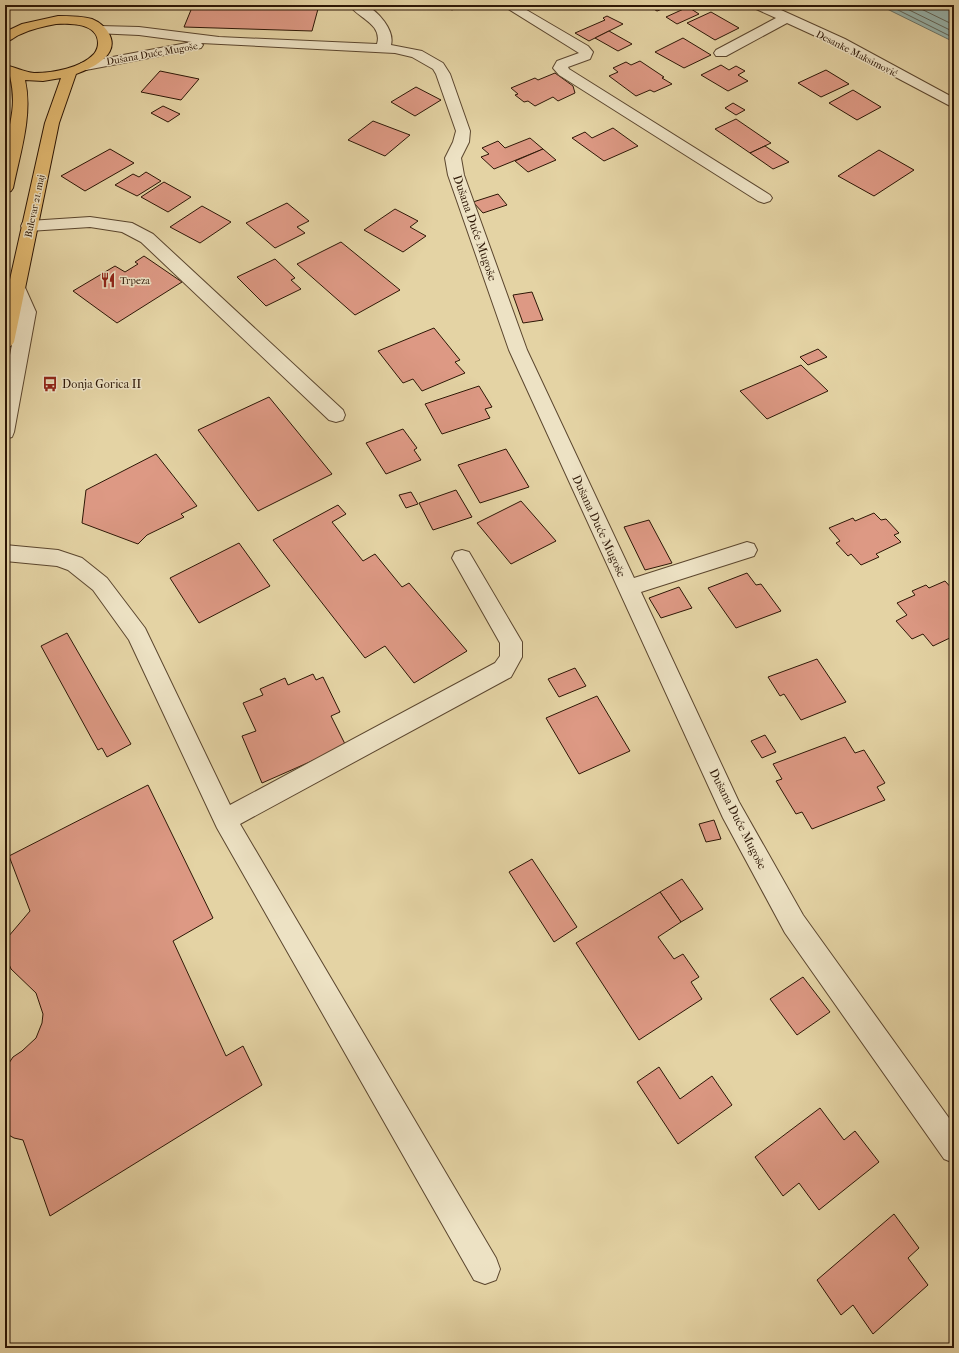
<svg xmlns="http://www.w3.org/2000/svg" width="959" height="1353" font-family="'IM FELL French Canon',serif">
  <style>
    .water { fill: #98b6af; stroke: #6d766b }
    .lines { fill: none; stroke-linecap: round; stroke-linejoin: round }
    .shore { stroke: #62665a; stroke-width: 1 }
    .building { fill: #dd9984; stroke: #2d1706 }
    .minor-casing { stroke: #5b462e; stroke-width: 2 }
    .major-casing { stroke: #2d1706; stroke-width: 2 }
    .minor { fill: #ede2c4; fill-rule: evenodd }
    .major { fill: #e2ba72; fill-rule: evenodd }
    .labels { text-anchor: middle; stroke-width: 3; stroke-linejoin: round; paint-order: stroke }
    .far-street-label { font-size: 10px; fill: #2d1706; stroke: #ede2c4 }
    .far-poi-label { font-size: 10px; fill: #2d1706; stroke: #ede2c4; text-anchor: start }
    .street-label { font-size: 12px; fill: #2d1706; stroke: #ede2c4 }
    .poi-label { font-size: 12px; fill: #2d1706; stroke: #ede2c4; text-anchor: start }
  </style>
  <rect width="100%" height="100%" fill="#e4d3a4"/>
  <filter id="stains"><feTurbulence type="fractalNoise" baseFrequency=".005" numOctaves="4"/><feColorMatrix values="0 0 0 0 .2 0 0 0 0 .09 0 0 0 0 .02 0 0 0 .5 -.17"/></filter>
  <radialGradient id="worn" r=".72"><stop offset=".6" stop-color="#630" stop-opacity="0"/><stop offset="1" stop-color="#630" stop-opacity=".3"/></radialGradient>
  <polygon class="water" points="879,5 954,5 954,42"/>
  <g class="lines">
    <g class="shore">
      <polyline points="888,5 954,38"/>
      <polyline points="899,5 954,32"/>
      <polyline points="913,5 954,25"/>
    </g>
  </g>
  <g class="building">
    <polygon points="193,5 245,5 318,9 312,31 184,27"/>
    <polygon points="443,5 461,5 452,10"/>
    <polygon points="647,5 668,5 670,6 657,11"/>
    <polygon points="688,7 699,14 677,24 666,17"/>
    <polygon points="711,12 739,28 715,40 687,23"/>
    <polygon points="607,16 623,24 589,41 575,33 605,20 603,18"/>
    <polygon points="609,31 632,44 618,51 595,38"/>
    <polygon points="683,38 711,55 684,68 655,52"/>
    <polygon points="640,61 664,77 662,78 672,84 654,92 650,90 636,96 609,76 618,72 613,68 626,62 631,65"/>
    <polygon points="721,65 729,70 736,66 745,71 738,75 748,81 728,91 701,75"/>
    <polygon points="826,70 849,84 821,97 798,83"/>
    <polygon points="160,71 199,79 181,100 141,92"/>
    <polygon points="555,73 573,86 575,93 558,101 553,97 535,106 528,101 524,102 515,95 518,94 511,88 535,78 538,80"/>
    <polygon points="416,87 441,100 415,116 391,102"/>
    <polygon points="853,90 881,107 857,120 829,103"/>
    <polygon points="733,103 745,110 736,115 725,108"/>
    <polygon points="163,106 180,114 168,122 151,113"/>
    <polygon points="736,119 771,143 750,153 715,129"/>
    <polygon points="373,121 410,135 385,156 348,140"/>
    <polygon points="613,128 638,146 604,161 572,138 585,132 592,138"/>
    <polygon points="530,138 543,149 494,169 481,157 489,154 482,148 498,141 505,148"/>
    <polygon points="765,146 789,162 773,169 750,153"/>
    <polygon points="110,149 134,163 85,191 61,176"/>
    <polygon points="543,149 556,160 528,172 515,161"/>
    <polygon points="879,150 914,170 874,196 838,176"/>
    <polygon points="146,172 161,181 137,196 115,185 133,174 139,177"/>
    <polygon points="164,182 191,197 168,212 141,197"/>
    <polygon points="498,194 507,205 483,213 473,202"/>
    <polygon points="287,203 309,221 297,227 305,233 275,248 246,223"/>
    <polygon points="202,206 231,222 200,243 170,227"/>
    <polygon points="395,209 418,221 410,227 426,236 403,252 364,230"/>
    <polygon points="341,242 400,290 355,315 297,264"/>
    <polygon points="144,256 182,282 117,323 73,291 115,266 125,272 138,264 135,262"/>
    <polygon points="275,259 295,278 291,280 301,289 266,306 237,277"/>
    <polygon points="532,292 543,320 523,323 513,295"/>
    <polygon points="434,328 460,360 455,362 465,373 422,391 413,379 403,383 378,351"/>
    <polygon points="818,349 827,357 808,365 800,357"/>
    <polygon points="801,365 828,391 767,419 740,391"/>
    <polygon points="479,386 492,407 485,409 490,418 442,434 425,404"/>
    <polygon points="269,397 332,474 258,511 198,430"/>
    <polygon points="403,429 417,448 414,450 421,460 386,474 366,443"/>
    <polygon points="506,449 529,487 480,503 458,465"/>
    <polygon points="156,454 197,506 181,514 184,517 147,535 138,544 82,523 86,490"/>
    <polygon points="456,490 472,517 433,530 419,503"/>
    <polygon points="411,492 418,504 406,508 399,495"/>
    <polygon points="521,501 556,541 511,564 477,523"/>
    <polygon points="338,505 346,514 332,522 363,561 375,554 402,587 409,583 467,651 414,683 385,646 365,658 273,540"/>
    <polygon points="874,513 881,520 886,519 899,533 894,535 901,542 876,554 879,557 861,565 851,554 848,556 836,543 840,541 829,528 853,518 855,521"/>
    <polygon points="649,520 672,563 645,570 624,527"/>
    <polygon points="239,543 270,586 199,623 170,578"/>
    <polygon points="747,573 756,585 761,584 781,611 736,628 708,588"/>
    <polygon points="945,581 954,591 954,636 933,646 923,634 912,639 896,621 907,615 897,603 915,595 912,591 926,585 929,588"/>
    <polygon points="679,587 692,608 661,618 649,598"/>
    <polygon points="67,633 131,744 107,757 102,748 98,750 41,646"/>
    <polygon points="817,659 846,702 801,720 784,694 780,696 768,677"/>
    <polygon points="575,668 586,686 559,697 548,679"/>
    <polygon points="313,674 316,680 323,677 340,712 331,716 346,746 262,783 242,736 256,731 243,703 263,695 260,689 285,678 288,685"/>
    <polygon points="597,696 630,751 579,774 546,718"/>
    <polygon points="765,735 776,752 762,758 751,741"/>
    <polygon points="845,737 855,753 864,750 885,783 877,787 885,800 812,829 802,812 796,814 776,781 782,779 773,764"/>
    <polygon points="148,785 213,918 173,941 226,1056 243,1046 262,1085 50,1216 23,1140 14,1138 5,1133 5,1069 13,1057 22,1051 36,1038 42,1023 43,1014 36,993 11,969 6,957 5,951 8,937 30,911 9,856"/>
    <polygon points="714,820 721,839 706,842 699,824"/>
    <polygon points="532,859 577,927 554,942 509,872"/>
    <polygon points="682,879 703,909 681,922 660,892"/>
    <polygon points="660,892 681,922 658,937 674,959 683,954 699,977 691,982 702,999 639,1040 576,943"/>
    <polygon points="803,977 830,1012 797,1035 770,999"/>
    <polygon points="659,1067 680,1099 712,1076 732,1105 678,1144 637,1082"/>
    <polygon points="820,1108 844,1140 855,1131 879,1162 819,1210 799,1183 783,1196 755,1157"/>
    <polygon points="894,1214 919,1248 908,1258 928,1285 873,1334 853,1305 841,1315 817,1280"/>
  </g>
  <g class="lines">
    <g class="minor-casing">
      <g id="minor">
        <path d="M349,5C354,5 361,4 365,5C378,11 395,30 391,45L422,51L443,63L450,74L470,131L469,142L461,158L464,175L527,350L634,578L747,542L754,544L757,550L754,556L641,592L739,802L803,915L954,1125V1163L944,1159L785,933L723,818L509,350L448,175L445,158L453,142L456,131L436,74L433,69L412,57L395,53L201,43L203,45L201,48L196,49L86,70L81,69L79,66L81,63L86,62L192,42L139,35L95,33L93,30L95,27L100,26L139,27L219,37L377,44C383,24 358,18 349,5Z"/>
        <polygon points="502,5 518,5 588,46 593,52 590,59 568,67 569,69 770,195 772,198 770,201 764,203 758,201 559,75 553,68 557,61 579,53"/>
        <polygon points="752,5 770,5 845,39 954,98 954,108 835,45 787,23 726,56 716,56 714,53 716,50 776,18 754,8"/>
        <polygon points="90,217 132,223 153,234 343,410 345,415 343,420 336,422 329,420 141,242 122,232 90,227 29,231 23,230 21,226 23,222 29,221"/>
        <polygon points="17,281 23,283 36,312 14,432 12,437 5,439 5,382 18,312 9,287 11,283"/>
        <polygon points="5,545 58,550 82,558 107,578 145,628 230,805 495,663 500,656 500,643 452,558 455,552 462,550 469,552 522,642 522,657 511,677 240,824 496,1258 500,1269 496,1280 485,1284 474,1280 217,828 129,640 93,590 68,570 57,566 5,561"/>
      </g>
    </g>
    <g class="major-casing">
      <path id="major" d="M58,16C69,16 81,16 92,19C99,22 104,26 108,32C122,54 93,68 76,74L59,123L14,342L11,346L5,348V302L45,123L61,78L43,81L25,80C33,115 20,153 13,188L11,191L5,193C5,179 3,163 5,149C10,121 17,106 10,76L5,74V65C15,67 24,72 34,73C53,73 81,68 94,54C97,50 98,47 98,43C98,23 70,23 56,24C44,26 32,29 21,34C15,36 11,41 5,42V32L22,24Z"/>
    </g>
    <use href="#minor" class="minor"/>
    <use href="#major" class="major"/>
  </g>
  <defs>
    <g id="restaurant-bare" transform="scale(1.2)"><path d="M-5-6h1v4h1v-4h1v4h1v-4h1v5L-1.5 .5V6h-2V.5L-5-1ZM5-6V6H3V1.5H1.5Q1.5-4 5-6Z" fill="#8f2418" stroke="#ede2c4" stroke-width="2.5" paint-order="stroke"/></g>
    <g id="bus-bare" transform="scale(1.2)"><path d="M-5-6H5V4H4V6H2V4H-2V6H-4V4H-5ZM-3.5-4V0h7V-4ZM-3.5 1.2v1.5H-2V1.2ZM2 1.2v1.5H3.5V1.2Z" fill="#8f2418" stroke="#ede2c4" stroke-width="2.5" paint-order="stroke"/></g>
  </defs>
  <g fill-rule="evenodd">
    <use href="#restaurant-bare" x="108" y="280"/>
    <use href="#bus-bare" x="50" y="384"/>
  </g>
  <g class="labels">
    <g class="far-street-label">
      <text transform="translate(152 53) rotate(-10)" y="4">Dušana Duće Mugoše</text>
      <text transform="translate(857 53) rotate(27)" y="4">Desanke Maksimović</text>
      <text transform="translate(34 206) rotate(-78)" y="4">Bulevar 21. maj</text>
    </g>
    <g class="far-poi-label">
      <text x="120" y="284">Trpeza</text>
    </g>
    <g class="street-label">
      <text transform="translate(475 228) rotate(71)" y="4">Dušana Duće Mugoše</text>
      <text transform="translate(599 526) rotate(65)" y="4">Dušana Duće Mugoše</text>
      <text transform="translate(738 819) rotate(63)" y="4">Dušana Duće Mugoše</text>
    </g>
    <g class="poi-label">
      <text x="62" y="388">Donja Gorica II</text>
    </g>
  </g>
  <rect width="959" height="1353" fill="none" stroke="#e4d3a4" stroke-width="20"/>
  <rect x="6" y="6" width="947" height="1341" fill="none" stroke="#2d1706" stroke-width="2"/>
  <rect x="10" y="10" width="939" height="1333" fill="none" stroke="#2d1706"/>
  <rect width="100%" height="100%" filter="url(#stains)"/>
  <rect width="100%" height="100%" fill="url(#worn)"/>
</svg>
